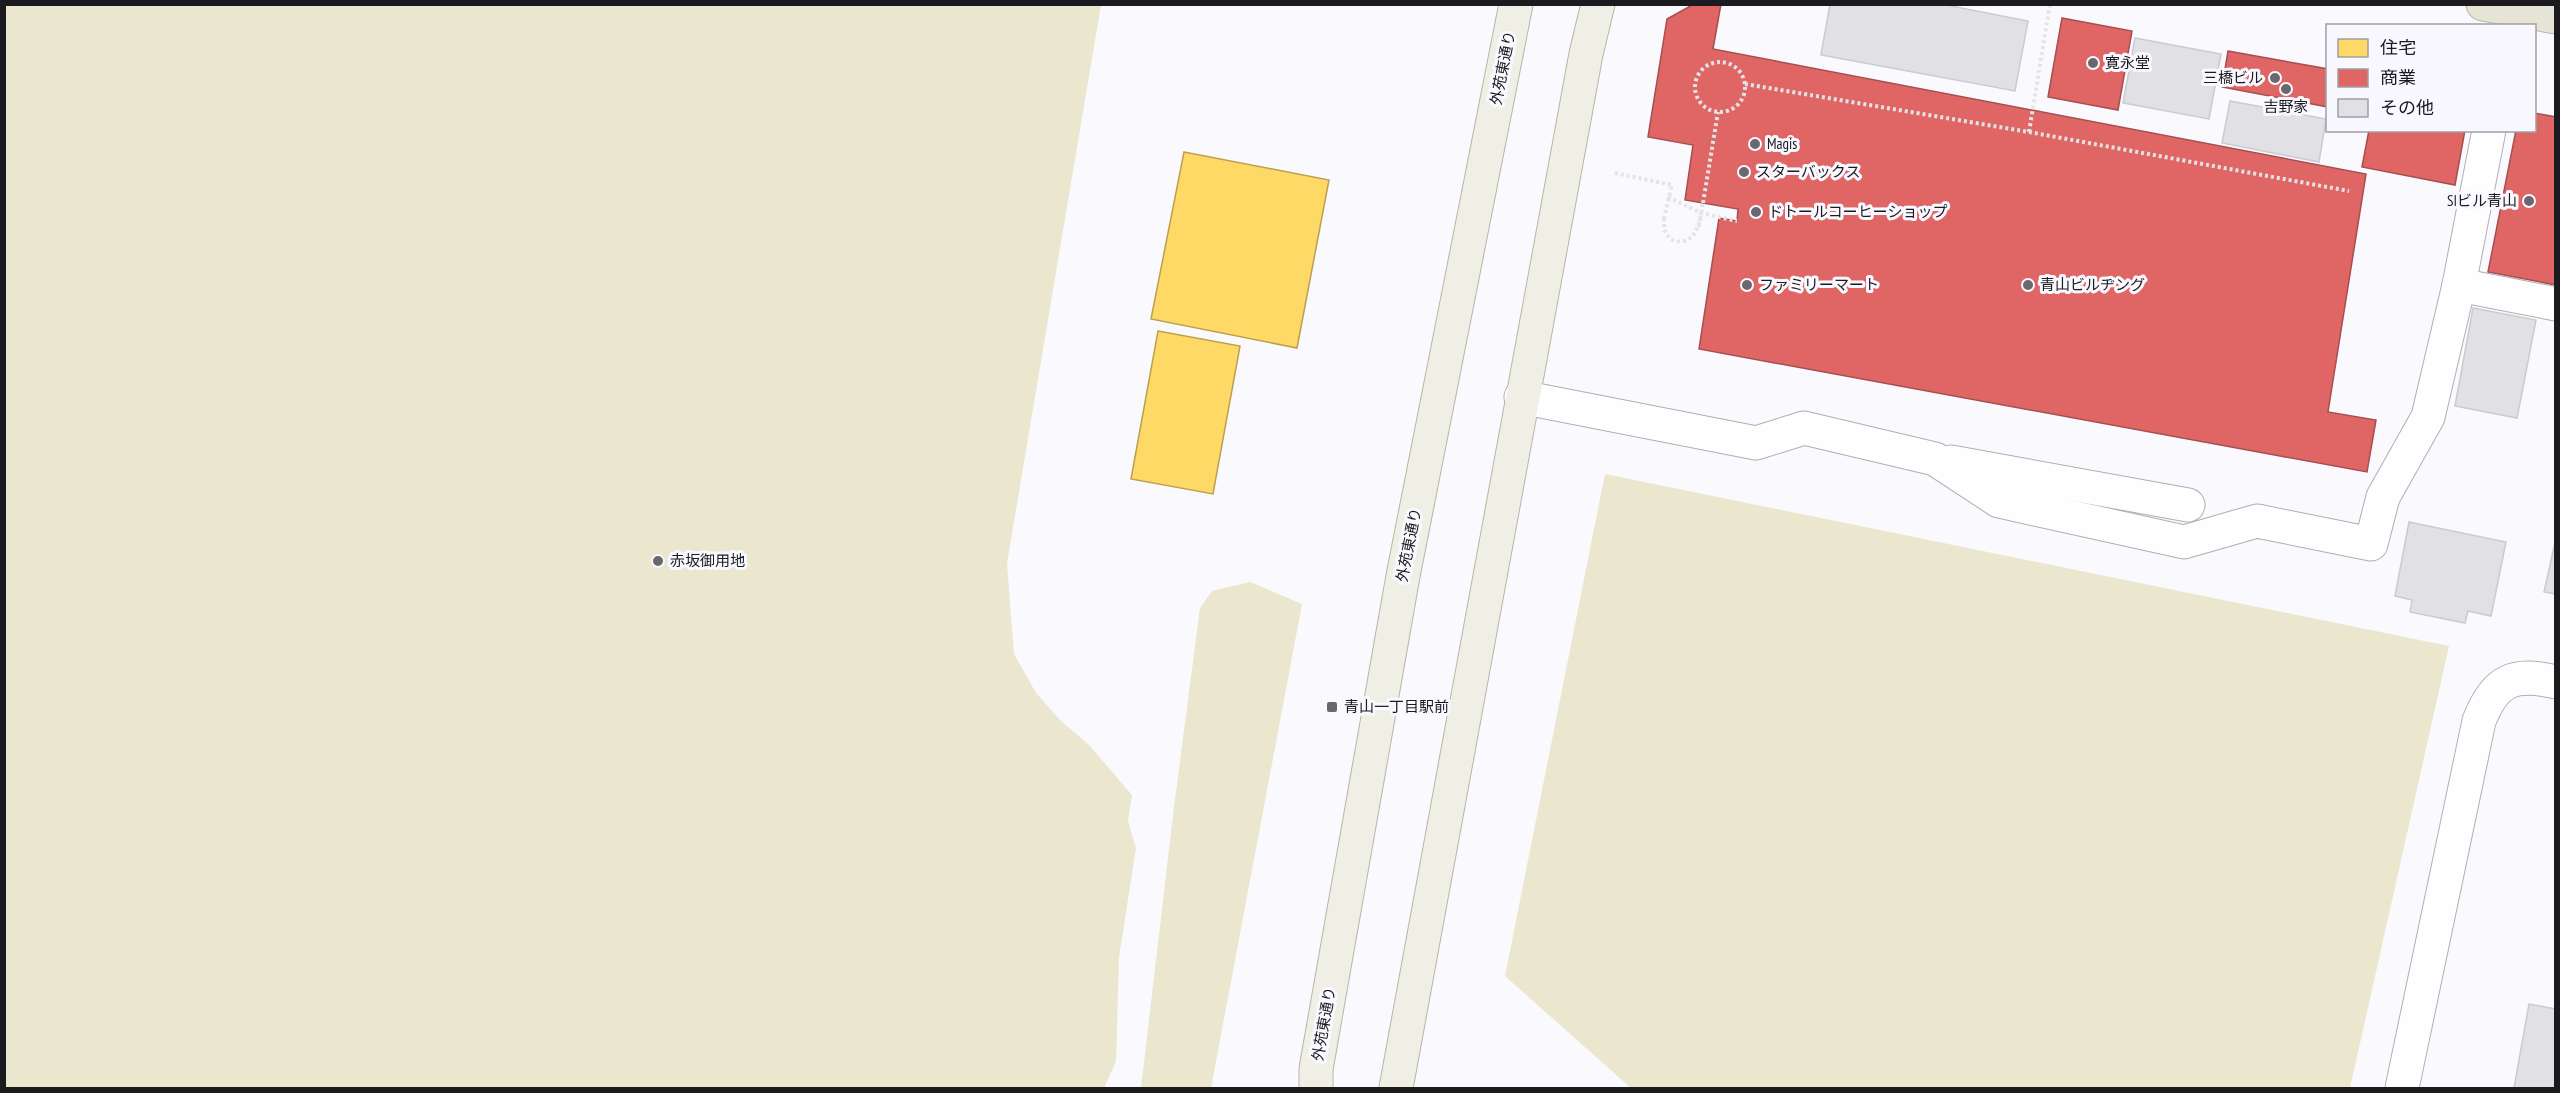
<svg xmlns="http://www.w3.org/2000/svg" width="2560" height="1093" font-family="'PT Sans Narrow','Noto Sans JP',sans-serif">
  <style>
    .green { fill: #ebe6ce }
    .homes { fill: #ffd966; stroke: #bba051; stroke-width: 1.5 }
    .shops { fill: #e06666; stroke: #a54f51; stroke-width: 1.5 }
    .building { fill: #e1e0e5; stroke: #cbcace; stroke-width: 1.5 }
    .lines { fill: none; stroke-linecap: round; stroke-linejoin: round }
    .minor-casing { stroke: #afaeb2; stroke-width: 35 }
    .major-casing { stroke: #b8b5a7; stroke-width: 35 }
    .highway-casing { stroke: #b8b5a7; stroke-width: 35 }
    .path { stroke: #e4e4e4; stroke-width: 4; stroke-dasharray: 3 3; stroke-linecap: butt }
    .minor { stroke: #fefeff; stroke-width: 33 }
    .major { stroke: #f0efe6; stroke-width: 33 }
    .highway { stroke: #e6e4d5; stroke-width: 33 }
    .path-bridge { stroke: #e4e4e4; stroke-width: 4; stroke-dasharray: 3 3; stroke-linecap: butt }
    .poi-dot { fill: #69686d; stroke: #f9f8fe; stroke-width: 2 }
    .labels { text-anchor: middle; stroke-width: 6; stroke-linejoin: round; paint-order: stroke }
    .poi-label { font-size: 15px; fill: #1b1a1f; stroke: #f9f8fe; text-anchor: start }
    .street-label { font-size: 15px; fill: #1b1a1f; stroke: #f9f8fe }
  </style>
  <rect width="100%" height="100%" fill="#faf9fd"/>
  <g class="green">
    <polygon points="5,4 1101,5 1007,563 1014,654 1036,693 1060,720 1089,745 1132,795 1128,821 1136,848 1119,957 1116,1061 1104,1088 5,1088"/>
    <polygon points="1605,474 2449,646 2350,1088 1631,1088 1505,976"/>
    <polygon points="1250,582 1302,604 1211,1088 1141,1088 1174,807 1200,608 1212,591"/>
  </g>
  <g class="homes">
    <polygon points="1184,152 1329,180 1297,348 1151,319"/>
    <polygon points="1158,331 1240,346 1213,494 1131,479"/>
  </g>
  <g class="shops">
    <polygon points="1694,4 1721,4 1713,49 2366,174 2328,412 2376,420 2367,472 1699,349 1719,218 1737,221 1738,209 1685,200 1693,145 1648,137 1667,19"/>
    <polygon points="2062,18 2132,31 2118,110 2048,97"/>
    <polygon points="2228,51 2328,69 2328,107 2222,87"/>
    <polygon points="2534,113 2556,117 2556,285 2488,272 2516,130 2534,130"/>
    <polygon points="2369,130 2465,130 2455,185 2362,167"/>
  </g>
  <g class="building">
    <polygon points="1830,4 1941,4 2028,21 2015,91 1821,55"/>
    <polygon points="2135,38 2221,54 2209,119 2123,103"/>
    <polygon points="2230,101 2326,119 2319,162 2222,143"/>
    <polygon points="2473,308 2536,320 2517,418 2455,406"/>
    <polygon points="2409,522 2506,542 2491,616 2468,611 2465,623 2410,612 2412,600 2395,596"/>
    <polygon points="2556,538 2556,594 2544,592"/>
    <polygon points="2529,1004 2556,1009 2556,1088 2514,1088"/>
  </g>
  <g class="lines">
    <g class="minor-casing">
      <g id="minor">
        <polyline points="2459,285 2556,304"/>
        <polyline points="1521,397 1756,443 1804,428 1935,459 1999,501 2184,542 2257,521 2371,544 2383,497 2428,417 2459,285 2489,130"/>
        <polyline points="1951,462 2188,505"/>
        <path d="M2402,1088L2479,721C2495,680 2513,672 2556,682"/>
      </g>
    </g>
    <g class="major-casing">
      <g id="major">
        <polyline points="1316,1088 1316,1069 1403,576 1516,4"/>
        <polyline points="1396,1088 1586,54 1598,4"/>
      </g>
    </g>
    <g class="highway-casing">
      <polyline id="highway" points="2483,4 2556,17"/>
    </g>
    <g class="path">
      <circle cx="1720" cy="87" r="25"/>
      <polyline points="1745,84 2029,132 2349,191"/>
      <polyline points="2029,132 2050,4"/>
      <polyline points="1615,173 1672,185 1664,218"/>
      <polyline points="1668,197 1701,213 1737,221"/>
      <polyline points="1703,203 1718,112"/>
      <polyline points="1699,227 1701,213"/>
    </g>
    <use href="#minor" class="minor"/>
    <use href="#major" class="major"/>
    <use href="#highway" class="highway"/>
    <path class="path-bridge" d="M1664,218V230L1670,239C1696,250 1700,222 1703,203"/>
  </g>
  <g class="poi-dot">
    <circle cx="2093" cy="63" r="6"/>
    <circle cx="2275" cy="78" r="6"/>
    <circle cx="2286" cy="89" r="6"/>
    <circle cx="1755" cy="144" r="6"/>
    <circle cx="1744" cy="172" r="6"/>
    <circle cx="2529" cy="201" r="6"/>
    <circle cx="1756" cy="212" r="6"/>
    <circle cx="1747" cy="285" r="6"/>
    <circle cx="2028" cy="285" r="6"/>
    <circle cx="658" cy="561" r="6"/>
    <rect x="1326" y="701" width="12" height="12" rx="3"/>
  </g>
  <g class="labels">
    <g class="poi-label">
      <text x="2105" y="68">寛永堂</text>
      <text x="2263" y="83" text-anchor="end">三橋ビル</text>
      <text x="2286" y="112" text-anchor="middle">吉野家</text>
      <text x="1767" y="149">Magis</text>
      <text x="1756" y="177">スターバックス</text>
      <text x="2517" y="206" text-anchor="end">SIビル青山</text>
      <text x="1768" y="217">ドトールコーヒーショップ</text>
      <text x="1759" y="290">ファミリーマート</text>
      <text x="2040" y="290">青山ビルヂング</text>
      <text x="670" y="566">赤坂御用地</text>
      <text x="1344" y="712">青山一丁目駅前</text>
    </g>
    <g class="street-label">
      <text transform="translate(1503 68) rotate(-79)" y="5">外苑東通り</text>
      <text transform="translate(1409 545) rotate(-79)" y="5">外苑東通り</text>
      <text transform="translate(1324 1024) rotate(-80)" y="5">外苑東通り</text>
    </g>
  </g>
  <rect width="2560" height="1093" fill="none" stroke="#1b1a1f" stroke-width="12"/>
  <rect x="2326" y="24" width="210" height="108" fill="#f9f8fe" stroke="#a09fa5" stroke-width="1.5"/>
  <rect x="2338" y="39" width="30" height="18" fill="#ffd966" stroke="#a09fa5" stroke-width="1.5"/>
  <text x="2380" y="54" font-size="18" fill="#1b1a1f">住宅</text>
  <rect x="2338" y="69" width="30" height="18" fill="#e06666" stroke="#a09fa5" stroke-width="1.5"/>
  <text x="2380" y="84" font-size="18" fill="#1b1a1f">商業</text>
  <rect x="2338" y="99" width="30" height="18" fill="#e1e0e5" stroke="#a09fa5" stroke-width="1.5"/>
  <text x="2380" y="114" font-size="18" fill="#1b1a1f">その他</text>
</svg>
